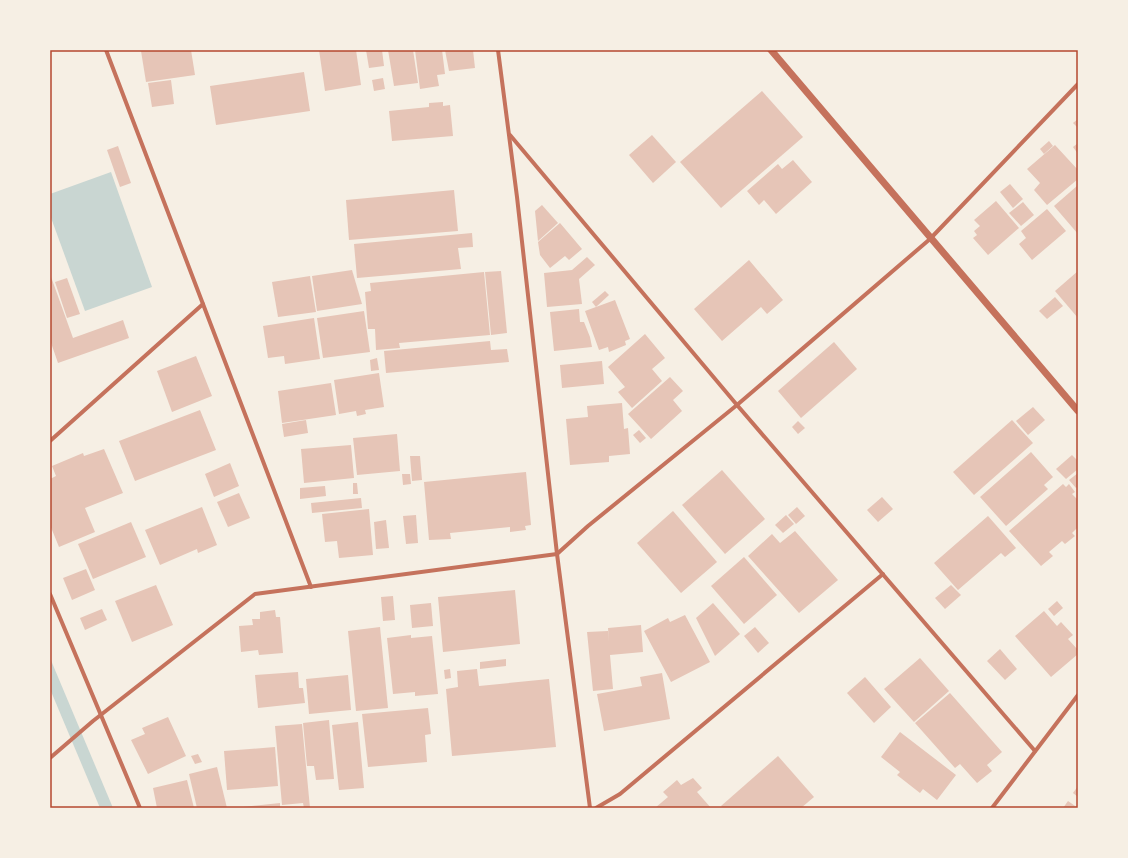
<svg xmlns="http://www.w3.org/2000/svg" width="1128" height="858" font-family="Raleway,sans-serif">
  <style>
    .water { fill: #c9d6d2 }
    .building { fill: #e6c5b7 }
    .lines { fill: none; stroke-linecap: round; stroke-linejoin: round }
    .minor { stroke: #c5725c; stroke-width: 4 }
    .tertiary { stroke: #c5725c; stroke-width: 7 }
    .neatline { fill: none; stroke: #b5482f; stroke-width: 1.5 }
  </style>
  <rect width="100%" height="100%" fill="#f6efe4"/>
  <g class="water">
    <polygon points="111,172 152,287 85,311 50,215 50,194"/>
    <polygon points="50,658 113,808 100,808 50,689"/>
  </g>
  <g class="building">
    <polygon points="148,50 191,50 195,75 146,82 141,51"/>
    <polygon points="319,50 356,50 361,85 325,91"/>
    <polygon points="366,50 382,50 384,66 369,68"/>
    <polygon points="388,50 413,50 418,83 394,86"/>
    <polygon points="415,50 442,50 445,74 437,75 439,86 420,89"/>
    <polygon points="445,50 473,50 475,68 449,71"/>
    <polygon points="304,72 310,111 216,125 210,86"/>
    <polygon points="383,78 385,89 374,91 372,80"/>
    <polygon points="171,80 174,104 152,107 148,83"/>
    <polygon points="762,91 803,137 721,208 680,162"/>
    <polygon points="443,102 443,106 450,105 453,136 392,141 389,111 429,107 429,103"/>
    <polygon points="1078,119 1078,128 1073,123"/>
    <polygon points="652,135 676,162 653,183 629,155"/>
    <polygon points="1049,141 1053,146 1044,154 1040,149"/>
    <polygon points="1078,143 1078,154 1073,147"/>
    <polygon points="1055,145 1078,170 1078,179 1047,205 1034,190 1040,183 1027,169"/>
    <polygon points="118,146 131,183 120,187 107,150"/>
    <polygon points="793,160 812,182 776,214 764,200 759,205 747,191 778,164 782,169"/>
    <polygon points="1010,184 1023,199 1013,208 1000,192"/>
    <polygon points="1077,186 1078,188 1078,234 1054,206"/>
    <polygon points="454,190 458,231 349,240 346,200"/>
    <polygon points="996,201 1019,228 988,255 973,238 977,235 974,231 980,226 974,220"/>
    <polygon points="1023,202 1034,215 1021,226 1009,213"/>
    <polygon points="542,205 558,223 538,241 535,211"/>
    <polygon points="1047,209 1066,231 1032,260 1019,244 1026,238 1021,231"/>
    <polygon points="560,223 582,249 569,260 565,256 550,268 540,255 538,242"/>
    <polygon points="472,233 473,247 458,248 461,269 357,278 354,244"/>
    <polygon points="587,257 595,265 579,279 582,304 547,307 544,273 572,270"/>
    <polygon points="749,260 783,300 767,314 761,307 722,341 694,309"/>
    <polygon points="352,270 362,304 317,311 312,276"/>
    <polygon points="501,271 507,333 491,335 485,272"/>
    <polygon points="1078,271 1078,318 1055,291"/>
    <polygon points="484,272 490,335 399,343 400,348 376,350 375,329 368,329 365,292 371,291 370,283"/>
    <polygon points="50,274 73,338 123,320 129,338 58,363 50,340"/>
    <polygon points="310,276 316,312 278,317 272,282"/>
    <polygon points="67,278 80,314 67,318 55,282"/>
    <polygon points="605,291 609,295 596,307 592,302"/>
    <polygon points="1055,297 1063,306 1047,319 1039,311"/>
    <polygon points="615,300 630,339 625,341 626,345 609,352 608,347 599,350 585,311"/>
    <polygon points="579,309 580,322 584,322 590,337 592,347 554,351 550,312"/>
    <polygon points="364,311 370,352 323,358 317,318"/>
    <polygon points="314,318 320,359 285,364 284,356 268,358 263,326"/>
    <polygon points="645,334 665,358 652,369 662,381 632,408 618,392 625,387 608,367"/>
    <polygon points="490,341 491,350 507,349 509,362 386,373 384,351"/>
    <polygon points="834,342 857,369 801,418 778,391"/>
    <polygon points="196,356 212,396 172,412 157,371"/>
    <polygon points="377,358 379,370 371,371 370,360"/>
    <polygon points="602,361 604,384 562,388 560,365"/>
    <polygon points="379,373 384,407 365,410 366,414 357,416 356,411 339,414 334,380"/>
    <polygon points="670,377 683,391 673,400 682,411 651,439 628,414"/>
    <polygon points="331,383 336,415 282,423 278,391"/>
    <polygon points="622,403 624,429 628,428 630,454 609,456 609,462 570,465 566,419 588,417 587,406"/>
    <polygon points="1033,407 1045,420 1028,435 1016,421"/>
    <polygon points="200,410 216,450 135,481 119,441"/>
    <polygon points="306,420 308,433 284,437 282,424"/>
    <polygon points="1012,420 1033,443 974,495 953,472"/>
    <polygon points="798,421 805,428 798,434 792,427"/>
    <polygon points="639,430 646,438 640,443 633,435"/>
    <polygon points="397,434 400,471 357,475 353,438"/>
    <polygon points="351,445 354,478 304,483 301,449"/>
    <polygon points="104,449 123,493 85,508 95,532 59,547 50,525 50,479 56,476 52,466 83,453 84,456"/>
    <polygon points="1031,452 1053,477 1044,485 1048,489 1006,526 980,497"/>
    <polygon points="1072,455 1078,461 1078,469 1066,479 1056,469"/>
    <polygon points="410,456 420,456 422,480 412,481"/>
    <polygon points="230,463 239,486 214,497 205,474"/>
    <polygon points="722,470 765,519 725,554 682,505"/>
    <polygon points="526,472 531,525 525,526 526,530 510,532 510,527 450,533 451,539 429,540 424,482"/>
    <polygon points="1078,473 1078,486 1076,488 1069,480"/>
    <polygon points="402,474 410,474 411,484 403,485"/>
    <polygon points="353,483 357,483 358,494 353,494"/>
    <polygon points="1063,484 1066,487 1069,484 1075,492 1072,494 1078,500 1078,527 1072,533 1075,536 1065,544 1062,541 1049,552 1053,556 1041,566 1009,531"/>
    <polygon points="325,486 326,496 300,499 300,488"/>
    <polygon points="239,493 250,518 228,527 217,502"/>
    <polygon points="882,497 893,509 878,522 867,510"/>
    <polygon points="361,498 362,508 312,513 311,503"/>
    <polygon points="202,507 217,545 198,553 197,549 160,565 145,530"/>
    <polygon points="797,507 805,516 796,524 788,515"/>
    <polygon points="369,509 373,555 339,558 337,541 325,542 322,514"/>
    <polygon points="673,511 717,562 681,593 637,543"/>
    <polygon points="416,515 418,543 406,544 403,516"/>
    <polygon points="786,515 794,524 783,533 775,525"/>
    <polygon points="988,516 1016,548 1005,557 1001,553 958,590 934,563"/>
    <polygon points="386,520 389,548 376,549 374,522"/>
    <polygon points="131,522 146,557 93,579 78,544"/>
    <polygon points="795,531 838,580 799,613 748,556 772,534 780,543"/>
    <polygon points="744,557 777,595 744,624 711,586"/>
    <polygon points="86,569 95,590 72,600 63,578"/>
    <polygon points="156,585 173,625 132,642 115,601"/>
    <polygon points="951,585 961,595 945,609 935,598"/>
    <polygon points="515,590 520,644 443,652 438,597"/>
    <polygon points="393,596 395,620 383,621 381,597"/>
    <polygon points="1057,601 1063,608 1054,616 1048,609"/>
    <polygon points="431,603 433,626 412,628 410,605"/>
    <polygon points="713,603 740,634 715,656 696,618"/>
    <polygon points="102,609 107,620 85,630 80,618"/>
    <polygon points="275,610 276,617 280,617 283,653 259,655 258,650 241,652 239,626 253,625 252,619 260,619 260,612"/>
    <polygon points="1044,611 1057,626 1061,622 1073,635 1068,639 1078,650 1078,654 1051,677 1015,636"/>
    <polygon points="685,615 710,662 671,682 644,631 668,618 670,622"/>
    <polygon points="641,625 643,652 610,655 613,689 593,691 587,632 608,631 609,642 608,628"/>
    <polygon points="380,627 388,708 356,711 348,631"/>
    <polygon points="755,627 769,643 758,653 744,636"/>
    <polygon points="411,635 411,638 432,636 438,694 415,696 415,692 393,694 387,638"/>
    <polygon points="1000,649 1017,669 1005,680 987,661"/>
    <polygon points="920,658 949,691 914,722 884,689"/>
    <polygon points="506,659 506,666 480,669 480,662"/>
    <polygon points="450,669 451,678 445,679 444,670"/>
    <polygon points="477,669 479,686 549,679 556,747 452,756 446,689 458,687 457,671"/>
    <polygon points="298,672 299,688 303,688 305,703 258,708 255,675"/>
    <polygon points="662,673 670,719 604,731 597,694 642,686 640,677"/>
    <polygon points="348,675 351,710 309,714 306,679"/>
    <polygon points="865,677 891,707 874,723 847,693"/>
    <polygon points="950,693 1002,752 987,765 992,771 977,783 960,764 955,768 915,723"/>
    <polygon points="428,708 431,734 425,735 427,762 368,767 362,714"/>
    <polygon points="168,717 186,756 148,774 131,740 145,734 142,728"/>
    <polygon points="329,720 334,779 316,780 314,766 307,766 303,723"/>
    <polygon points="358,722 364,788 339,790 332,725"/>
    <polygon points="302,724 310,808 304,808 303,803 282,805 275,726"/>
    <polygon points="900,732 956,775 937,800 923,789 920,793 897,775 900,772 881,757"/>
    <polygon points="275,747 278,786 227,790 224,751"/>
    <polygon points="198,754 202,762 195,764 191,756"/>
    <polygon points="778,756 814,797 801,808 723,808 721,806"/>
    <polygon points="217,767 227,808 197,808 189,774"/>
    <polygon points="693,778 702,788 697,792 711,808 655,808 668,797 663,792 677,780 681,785"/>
    <polygon points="187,780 194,808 157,808 153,788"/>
    <polygon points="1078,786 1078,797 1073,793"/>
    <polygon points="1068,801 1078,808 1063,808"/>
    <polygon points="280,803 280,808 243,808 243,807"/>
  </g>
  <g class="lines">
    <g class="minor">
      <polyline points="106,50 311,587"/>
      <polyline points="498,50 517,197 557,554 590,808"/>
      <polyline points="510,135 737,405 1035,751"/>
      <polyline points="50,441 203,304"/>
      <polyline points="50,594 140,808"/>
      <polyline points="50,758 93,721 255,594 557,554 588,526 737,405 930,239 1078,84"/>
      <polyline points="596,808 620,794 883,574"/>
      <polyline points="992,808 1078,695"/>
    </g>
    <polyline class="tertiary" points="771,50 1078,411"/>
  </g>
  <rect width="1128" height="858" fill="none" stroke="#f6efe4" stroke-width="102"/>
  <rect x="51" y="51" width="1026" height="756" class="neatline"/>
</svg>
